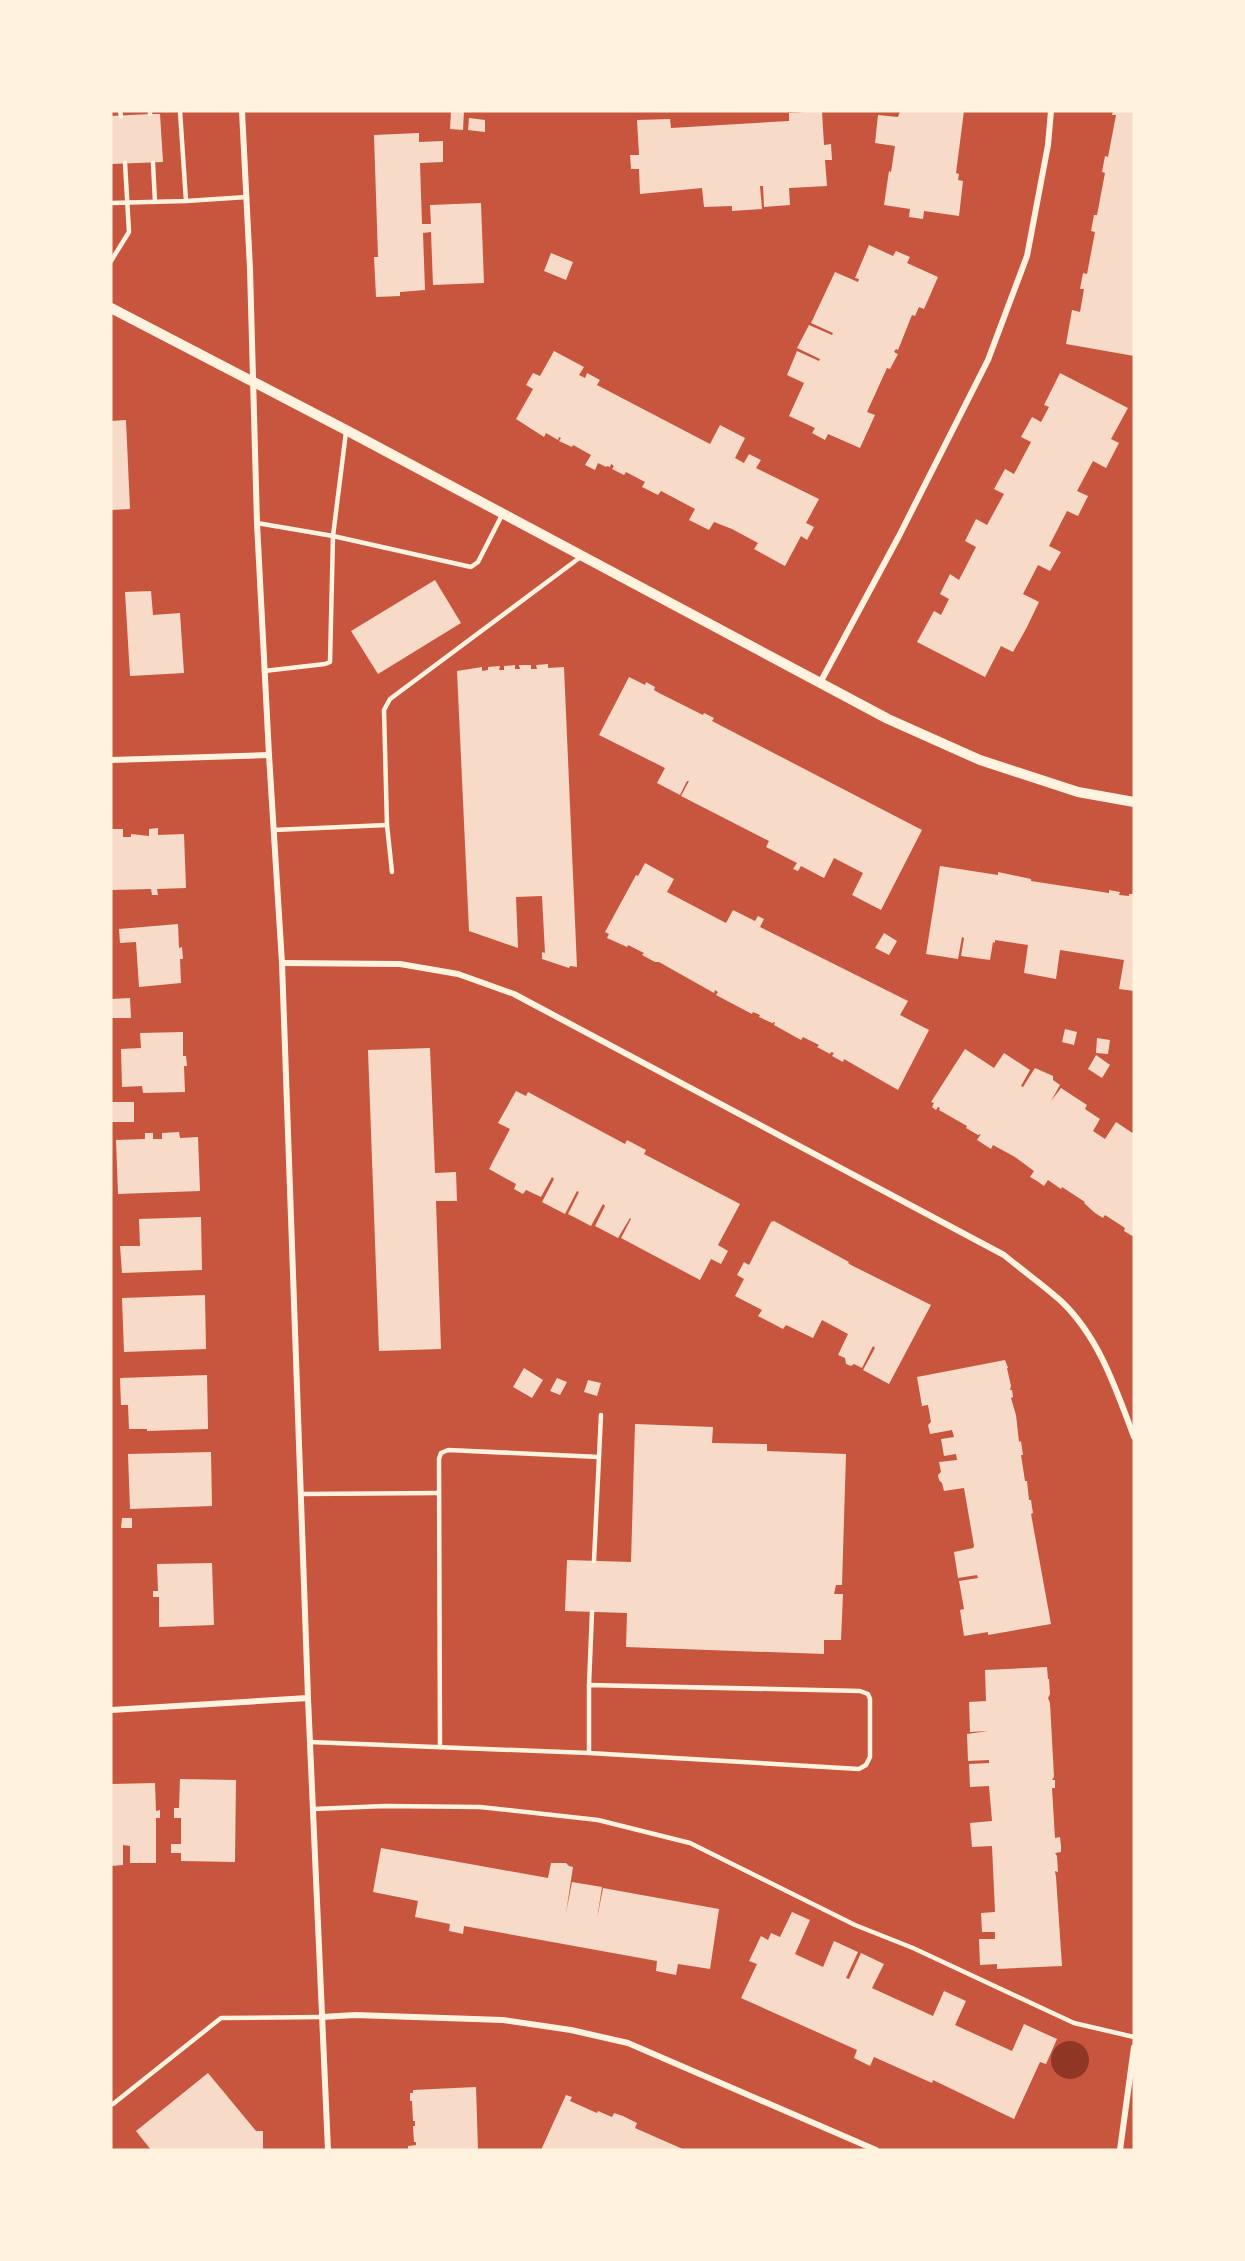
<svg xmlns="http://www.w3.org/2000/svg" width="1245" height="2261" font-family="'DM Sans',sans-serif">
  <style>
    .water { fill: #8f3625 }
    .building { fill: #f7dbc8 }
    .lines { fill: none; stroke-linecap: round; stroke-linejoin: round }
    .service { stroke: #fff3e0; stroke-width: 4.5 }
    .minor { stroke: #fff3e0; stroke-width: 6 }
    .tertiary { stroke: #fff3e0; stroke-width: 10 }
  </style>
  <rect width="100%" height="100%" fill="#c8553d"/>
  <circle class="water" cx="1070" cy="2060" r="19"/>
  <g class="building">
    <polygon points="451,111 464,111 463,130 450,129"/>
    <polygon points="822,111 824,145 831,144 832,160 825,160 827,186 789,188 790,205 764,207 763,186 760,186 762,209 732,211 732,206 704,207 702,188 640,194 639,169 631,169 630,155 639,155 637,120 670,119 671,128 789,121 789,113"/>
    <polygon points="900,111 964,111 956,173 959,174 958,180 963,181 959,216 924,211 923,219 909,217 910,209 884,205 889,171 891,172 895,146 875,143 878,115 898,117"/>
    <polygon points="1113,111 1134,111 1134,356 1066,344 1072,310 1080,312 1084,289 1080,289 1083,273 1087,274 1095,232 1091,231 1094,215 1097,215 1105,173 1102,172 1105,156 1108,157 1116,115 1112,115"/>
    <polygon points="150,114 160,114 163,162 111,164 111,116"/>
    <polygon points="469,118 485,120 485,132 468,130"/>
    <polygon points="419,133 419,142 443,141 443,162 420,163 422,224 431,224 430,205 481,203 484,283 433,285 431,232 423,233 425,290 400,292 400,296 376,297 374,257 378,257 374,135"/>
    <polygon points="869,245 893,256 896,251 910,257 907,263 938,277 924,309 919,307 915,316 912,315 898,350 896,349 894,352 898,354 890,369 887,368 867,412 875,415 860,448 828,434 825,440 812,433 815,428 789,416 804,383 787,375 797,351 819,361 820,359 797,348 809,325 832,335 833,333 811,323 835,272 858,282 859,279 855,278"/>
    <polygon points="551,253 573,262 566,280 544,271"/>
    <polygon points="554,351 584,367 579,375 585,378 587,373 600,380 597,385 710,444 720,425 745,438 735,458 744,463 749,454 761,460 756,468 819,499 806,523 814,527 807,540 801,536 785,566 754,549 758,543 732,529 714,522 709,530 689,520 695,509 661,491 658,495 642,487 645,482 626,472 624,475 612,469 614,466 611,464 610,467 607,466 606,467 598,463 595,470 585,465 591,455 575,446 573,445 572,447 559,441 561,438 559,437 558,440 546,433 544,437 516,419 533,389 526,385 533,373 540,376"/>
    <polygon points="1060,373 1128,408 1111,439 1119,443 1106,468 1093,461 1077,491 1088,496 1078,516 1067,511 1049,546 1061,552 1050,571 1038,565 1023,594 1039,602 1027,627 1013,652 1001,646 985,677 917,642 934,611 941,615 949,599 940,594 950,574 959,580 976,547 965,541 976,519 987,525 1004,494 994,489 1005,469 1014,474 1031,442 1021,437 1032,417 1041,422 1049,407 1044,405"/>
    <polygon points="126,420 130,509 111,510 111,421"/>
    <polygon points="435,580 461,623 378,674 351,631"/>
    <polygon points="151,591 153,615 180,613 184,673 130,676 125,592"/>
    <polygon points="548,664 548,668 564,667 577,967 570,966 569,968 542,959 542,952 545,953 542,896 516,897 518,948 469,931 457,671 482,667 482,671 488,670 488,667 500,666 499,670 504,670 504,666 515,665 515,669 520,669 519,665 531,665 531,669 537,669 536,665"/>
    <polygon points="629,677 645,685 646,682 655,687 654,690 659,693 703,715 704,713 714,718 712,721 922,830 881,910 852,895 863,873 834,858 824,878 801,866 798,871 793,869 797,863 766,847 769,841 681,796 689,781 687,781 680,795 657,783 665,768 599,735"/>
    <polygon points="158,828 158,835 184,834 186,888 157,889 158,895 152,895 151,889 111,890 111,829 123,829 123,837 131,837 131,834 149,836 149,829"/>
    <polygon points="645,863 674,879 667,892 726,923 733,910 755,921 758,916 764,919 760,927 908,1001 900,1015 929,1030 898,1090 844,1059 843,1062 832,1056 834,1053 831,1052 830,1054 817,1047 819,1045 803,1037 801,1040 774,1025 775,1022 772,1023 759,1017 760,1015 753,1012 752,1014 716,995 718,992 715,990 714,993 659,962 655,962 642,955 644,953 628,945 627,947 607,938 609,934 605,932 636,875 638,876"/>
    <polygon points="940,866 998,875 998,872 1031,879 1031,881 1109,893 1109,890 1120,892 1119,895 1129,896 1129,894 1134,894 1134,991 1119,989 1124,960 1060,950 1056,979 1024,973 1028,945 995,940 995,943 993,942 990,960 961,956 964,938 962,937 958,959 926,954"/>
    <polygon points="178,924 179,948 182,947 183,959 180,959 181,983 139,987 136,942 120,943 119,929"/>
    <polygon points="884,933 897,941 889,955 875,948"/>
    <polygon points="130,998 131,1018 111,1018 111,999"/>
    <polygon points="1065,1029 1077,1032 1074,1045 1062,1042"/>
    <polygon points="183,1032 183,1056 186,1056 187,1066 184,1066 185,1092 143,1093 142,1086 122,1087 121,1049 141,1048 140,1033"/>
    <polygon points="1097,1038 1110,1040 1108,1054 1096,1053"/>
    <polygon points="430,1048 435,1173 456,1172 457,1201 436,1201 441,1349 379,1351 368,1050"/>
    <polygon points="965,1049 994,1068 1004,1053 1030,1070 1021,1086 1023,1087 1035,1068 1053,1076 1053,1080 1060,1085 1051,1101 1061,1088 1087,1105 1085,1109 1100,1119 1093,1131 1105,1139 1116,1122 1134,1134 1134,1237 1124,1231 1125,1228 1105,1215 1103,1218 1095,1213 1084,1203 1085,1202 1062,1187 1061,1189 1048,1180 1044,1186 1037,1181 1030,1177 1034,1171 1015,1157 993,1145 991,1149 977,1140 981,1134 978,1135 966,1128 967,1126 939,1110 940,1108 938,1107 936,1110 932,1107 934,1103 931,1102"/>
    <polygon points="1096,1055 1110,1065 1102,1078 1088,1069"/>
    <polygon points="516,1091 526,1096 528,1092 625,1144 627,1140 646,1150 644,1154 740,1204 718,1245 728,1251 721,1264 711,1259 700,1280 621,1238 631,1219 630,1218 618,1238 595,1226 605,1206 603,1204 591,1226 568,1214 579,1192 577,1191 565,1214 542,1202 554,1179 552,1177 541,1197 526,1190 523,1194 514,1189 516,1184 489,1169 510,1129 498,1123"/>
    <rect x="111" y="1102" width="23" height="20"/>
    <polygon points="179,1132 180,1138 198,1137 200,1191 118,1194 116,1140 145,1139 145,1133 153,1133 153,1139 162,1139 162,1133"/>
    <polygon points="201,1217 202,1270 122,1273 120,1246 140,1246 139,1219"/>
    <polygon points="774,1221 849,1262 848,1263 851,1265 931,1305 889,1384 863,1370 875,1348 873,1346 862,1368 854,1364 851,1366 846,1364 845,1358 838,1355 848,1334 822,1320 813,1338 786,1325 783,1329 758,1316 762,1310 735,1296 744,1279 737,1275 744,1262 749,1265 771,1222"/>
    <polygon points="205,1295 206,1349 124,1352 122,1298"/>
    <polygon points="1005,1360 1008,1368 1007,1368 1011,1386 1010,1390 1012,1390 1013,1397 1011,1398 1016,1415 1019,1442 1021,1441 1023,1455 1021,1455 1025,1481 1027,1481 1029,1500 1031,1500 1032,1507 1033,1513 1031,1514 1051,1624 988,1635 988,1632 964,1636 960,1610 964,1609 959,1581 978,1578 977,1575 958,1578 954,1552 973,1548 974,1546 964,1488 944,1491 942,1483 939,1480 938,1475 941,1472 939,1462 957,1460 956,1454 944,1456 941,1439 954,1437 952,1430 930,1434 928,1425 931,1422 928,1405 922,1406 917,1377"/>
    <polygon points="524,1368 543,1380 532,1398 513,1387"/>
    <polygon points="207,1375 208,1429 147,1431 147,1429 129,1429 128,1405 121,1405 120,1378"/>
    <polygon points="557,1378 567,1382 560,1395 550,1391"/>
    <polygon points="588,1380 601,1383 597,1396 584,1392"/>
    <polygon points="635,1424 713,1427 712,1443 767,1444 767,1451 846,1454 842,1585 836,1585 834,1594 843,1594 841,1640 824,1640 824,1654 626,1647 627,1613 565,1611 567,1560 631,1562"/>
    <polygon points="211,1452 212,1506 130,1509 128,1454"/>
    <polygon points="122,1518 132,1518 132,1528 121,1528"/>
    <polygon points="212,1563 214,1625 159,1627 159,1597 153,1597 153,1591 158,1591 157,1564"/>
    <polygon points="1047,1667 1048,1679 1049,1679 1050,1694 1048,1698 1050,1703 1054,1777 1052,1780 1055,1780 1055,1788 1052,1788 1055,1838 1060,1837 1061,1846 1061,1852 1055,1853 1057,1856 1058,1872 1055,1871 1056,1877 1062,1966 997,1969 997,1964 980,1965 979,1939 995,1939 995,1932 982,1932 981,1913 995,1912 992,1846 972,1847 970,1823 992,1821 989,1786 970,1787 969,1764 989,1763 989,1760 968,1761 967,1734 988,1731 970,1732 969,1702 986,1701 985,1670"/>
    <polygon points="180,1779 236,1780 235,1862 181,1861 181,1853 171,1853 171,1844 181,1844 181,1818 174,1818 174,1808 179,1808"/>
    <polygon points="155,1783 156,1811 160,1810 160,1818 156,1818 156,1863 130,1863 130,1846 123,1845 123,1865 111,1866 111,1784"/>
    <polygon points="381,1848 548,1878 551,1863 566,1863 569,1866 573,1867 566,1913 572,1882 602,1887 597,1919 603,1888 719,1909 710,1969 678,1964 676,1975 656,1971 657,1961 464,1926 463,1934 449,1931 450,1924 415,1917 418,1901 373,1892"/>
    <polygon points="792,1912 810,1920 795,1954 823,1967 834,1941 858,1952 846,1978 849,1979 861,1953 884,1964 872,1988 933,2016 944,1991 966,2001 955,2025 1012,2051 1024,2024 1057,2039 1046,2064 1040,2062 1014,2119 933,2080 932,2083 874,2057 870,2066 854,2058 857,2050 741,1998 757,1964 749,1961 761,1936 768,1940 771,1933 780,1937"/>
    <polygon points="208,2073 256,2131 263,2131 263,2150 151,2150 136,2131"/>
    <polygon points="476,2087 478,2150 408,2150 408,2146 416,2145 416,2142 414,2142 413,2126 415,2126 415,2121 413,2121 412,2101 410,2101 410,2093 413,2093 413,2090"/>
    <polygon points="566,2095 572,2097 570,2101 597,2113 598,2111 612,2117 614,2113 623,2116 637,2123 635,2128 685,2150 541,2150"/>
  </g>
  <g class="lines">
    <g class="service">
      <polyline points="120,111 121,116"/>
      <polyline points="150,111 150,114"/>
      <polyline points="153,163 155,202"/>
      <polyline points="186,201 247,197"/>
      <polyline points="111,203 186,201 180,111"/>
      <polyline points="111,261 129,232 125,163"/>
      <polyline points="257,523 333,536 471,567 478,562 502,515"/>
      <polyline points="264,671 325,664 330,662 333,536 346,432"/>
      <polyline points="387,825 384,710 390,699 582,556"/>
      <polyline points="273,830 387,825 392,872"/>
      <polyline points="301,1494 439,1493"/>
      <polyline points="594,1561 601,1415"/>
      <polyline points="589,1685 592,1612"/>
      <polyline points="310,1742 589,1753 859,1769 866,1765 870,1757 870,1699 868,1694 860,1691 589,1685 589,1753"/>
      <polyline points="440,1747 439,1459 441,1453 448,1450 599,1457"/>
      <polyline points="313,1809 385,1806 480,1807 598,1820 690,1843 855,1925 913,1948 1074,2023 1134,2037"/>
      <polyline points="113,2104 221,2018 322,2017"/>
    </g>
    <g class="minor">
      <polyline points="242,111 250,269 257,523 269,755 282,963 308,1698 328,2150"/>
      <polyline points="820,683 899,536 988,360 1027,256 1048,145 1051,111"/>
      <polyline points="111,760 269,755"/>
      <path d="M282,963L400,964L458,974L514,994L1004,1255C1022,1270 1043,1285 1061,1301C1099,1337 1116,1389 1134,1437"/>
      <polyline points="111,1710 308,1698"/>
      <polyline points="322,2017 355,2015 503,2020 571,2030 628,2043 876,2150"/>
      <polyline points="1120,2150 1134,2047"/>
    </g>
    <polyline class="tertiary" points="111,308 346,430 888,719 980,760 1078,792 1134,802"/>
  </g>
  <rect width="1245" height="2261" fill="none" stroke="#fff3e0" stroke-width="225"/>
</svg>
